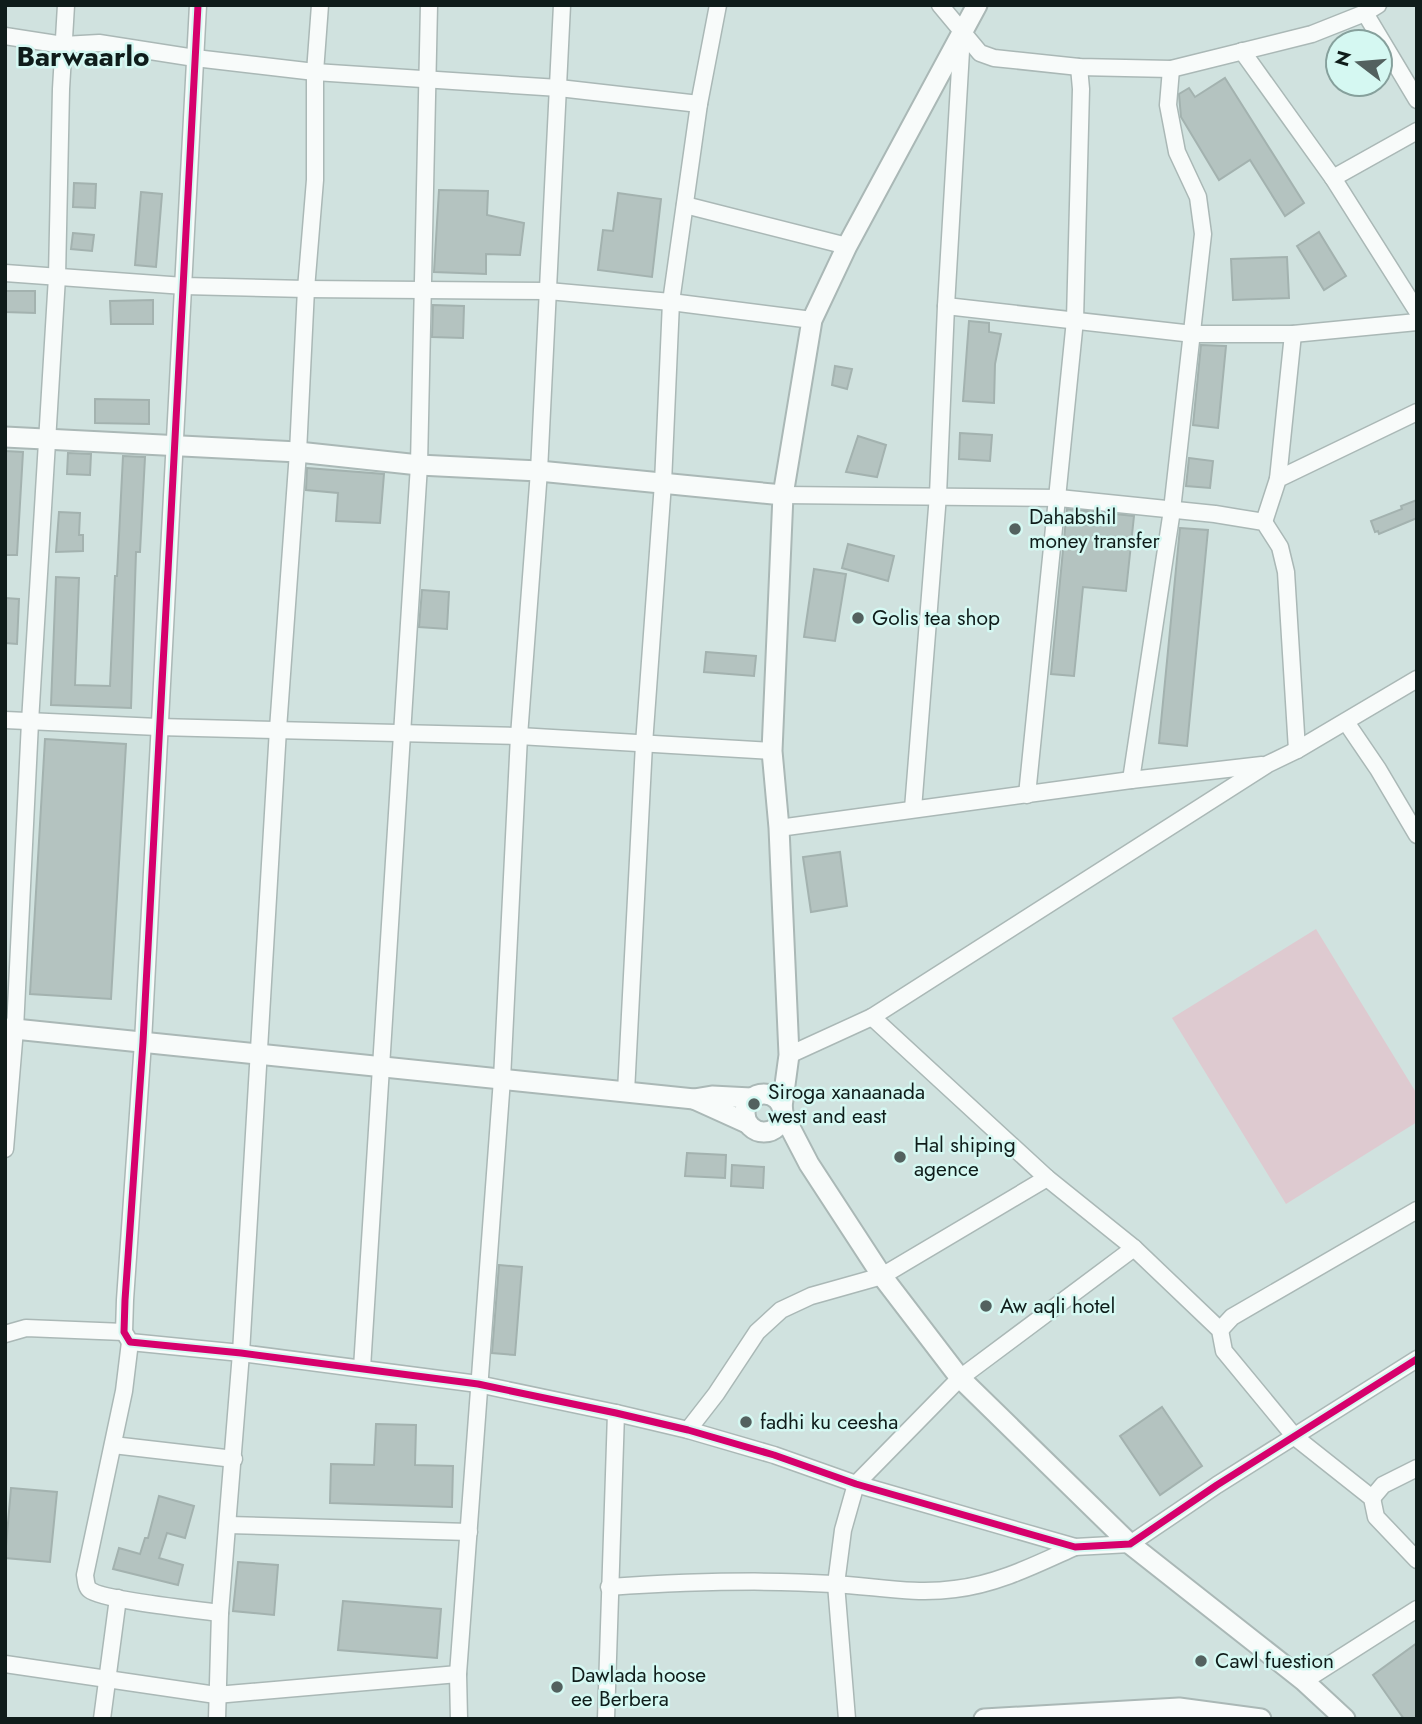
<svg xmlns="http://www.w3.org/2000/svg" width="1422" height="1724" font-family="Jost,sans-serif">
  <style>
    .green { fill: #decad0 }
    .building { fill: #b4c3c0; stroke: #a3b2af; stroke-width: 2 }
    .lines { fill: none; stroke-linecap: round; stroke-linejoin: round }
    .minor-casing { stroke: #aab8b6; stroke-width: 19 }
    .tertiary-casing { stroke: #aab8b6; stroke-width: 23 }
    .minor { stroke: #f8fbfa; stroke-width: 16 }
    .tertiary { stroke: #f8fbfa; stroke-width: 19 }
    .cycleway-casing { stroke: #d5f8f2; stroke-width: 11 }
    .cycleway { stroke: #d6006c; stroke-width: 7 }
    .poi-dot { fill: #53615f; stroke: #d5f8f2; stroke-width: 2.5 }
    .labels { text-anchor: middle; stroke-width: 5; stroke-linejoin: round; paint-order: stroke }
    .poi-label { font-size: 21px; fill: #0f1c1a; stroke: #d5f8f2; text-anchor: start }
    .district-label { font-size: 28px; font-weight: bold; fill: #0f1c1a; stroke: #d5f8f2 }
  </style>
  <rect width="100%" height="100%" fill="#d0e2df"/>
  <polygon class="green" points="1316,929 1417,1094 1417,1122 1286,1204 1172,1018"/>
  <g class="building">
    <polygon points="1225,78 1304,203 1285,216 1250,160 1219,180 1181,117 1179,94 1189,88 1195,97"/>
    <polygon points="74,183 96,184 95,208 73,207"/>
    <polygon points="439,190 488,191 487,215 524,223 520,255 486,254 486,274 434,272"/>
    <polygon points="141,192 162,194 156,267 135,265"/>
    <polygon points="618,193 661,199 652,277 598,270 603,230 613,231"/>
    <polygon points="1319,232 1346,276 1324,290 1297,246"/>
    <polygon points="73,233 94,235 92,251 71,249"/>
    <polygon points="1287,257 1289,298 1233,300 1231,259"/>
    <polygon points="5,291 35,291 35,313 5,312"/>
    <polygon points="153,300 153,324 111,324 110,301"/>
    <polygon points="433,305 464,306 463,338 432,337"/>
    <polygon points="969,321 989,323 989,332 1001,334 995,364 994,403 963,401"/>
    <polygon points="1201,345 1226,346 1218,428 1193,425"/>
    <polygon points="835,366 852,369 847,389 832,385"/>
    <polygon points="95,399 149,400 149,424 95,423"/>
    <polygon points="960,433 992,435 990,461 959,459"/>
    <polygon points="858,436 886,445 877,477 846,472"/>
    <polygon points="5,451 23,452 17,555 5,555"/>
    <polygon points="68,453 91,454 90,475 67,474"/>
    <polygon points="123,456 145,457 140,552 136,552 131,708 51,705 56,577 79,578 75,685 110,686 115,576 117,576"/>
    <polygon points="1189,458 1213,461 1210,488 1186,486"/>
    <polygon points="307,468 384,474 380,523 336,521 338,493 306,490"/>
    <polygon points="1417,500 1417,518 1379,534 1378,531 1375,532 1371,521 1402,509 1401,506"/>
    <polygon points="1067,509 1134,516 1126,591 1083,587 1074,676 1051,674"/>
    <polygon points="59,512 80,513 79,535 83,535 83,551 56,552"/>
    <polygon points="1180,528 1208,530 1187,746 1159,743"/>
    <polygon points="848,544 894,556 888,581 842,568"/>
    <polygon points="814,569 846,574 835,641 804,637"/>
    <polygon points="422,590 449,592 447,629 419,627"/>
    <polygon points="5,598 19,599 17,644 5,643"/>
    <polygon points="706,652 756,656 754,676 704,672"/>
    <polygon points="45,739 126,744 111,999 30,994"/>
    <polygon points="840,852 847,906 811,912 803,857"/>
    <polygon points="687,1153 726,1155 725,1178 685,1176"/>
    <polygon points="732,1165 764,1167 763,1188 731,1186"/>
    <polygon points="499,1265 522,1267 515,1355 492,1353"/>
    <polygon points="1162,1407 1202,1466 1160,1495 1120,1436"/>
    <polygon points="376,1424 416,1425 415,1465 453,1466 452,1507 330,1503 331,1464 374,1465"/>
    <polygon points="11,1488 57,1492 50,1562 5,1558"/>
    <polygon points="159,1496 194,1506 185,1538 167,1533 159,1558 183,1565 178,1585 113,1569 119,1548 140,1554 145,1538 148,1538"/>
    <polygon points="238,1562 278,1565 274,1615 233,1611"/>
    <polygon points="343,1601 441,1609 437,1658 338,1650"/>
    <polygon points="1417,1643 1417,1719 1404,1719 1373,1675"/>
  </g>
  <g class="lines">
    <g class="minor-casing">
      <g id="minor">
        <polyline points="198,5 143,1042 125,1300 124,1332 130,1342 241,1353 478,1384 616,1413 688,1430 774,1455 856,1484 1075,1547 1130,1544 1217,1485 1417,1359"/>
        <polyline points="940,5 980,53 994,58 1079,67 1171,69 1312,34 1365,13 1378,5"/>
        <polyline points="1365,13 1417,100"/>
        <polyline points="5,36 63,45 99,43 195,58 315,72 559,88 699,104"/>
        <polyline points="1242,51 1333,178 1417,311"/>
        <polyline points="1333,178 1417,131"/>
        <polyline points="685,205 847,246"/>
        <polyline points="5,273 184,286 306,289 548,291 671,302 812,320"/>
        <polyline points="946,306 1193,334 1293,334 1417,322"/>
        <polyline points="1278,479 1293,334"/>
        <polyline points="783,495 1059,498 1215,514 1264,522 1280,547 1286,572 1297,750"/>
        <polyline points="1264,522 1278,479 1417,412"/>
        <polyline points="5,720 158,727 519,736 772,751"/>
        <polyline points="1346,722 1378,769 1417,835"/>
        <polyline points="1131,780 1172,510 1203,234 1198,197 1177,152 1168,105 1171,69"/>
        <polyline points="1027,795 1075,320 1081,89 1079,67"/>
        <polyline points="913,809 938,495 946,306 962,34"/>
        <polyline points="779,828 1131,780 1262,765"/>
        <polyline points="872,1017 1047,1178 1134,1248 1220,1330 1224,1351 1295,1437 1372,1498 1376,1517 1417,1560"/>
        <polyline points="789,1055 872,1017 1268,764 1297,750 1417,679"/>
        <polyline points="626,1092 644,744 663,483 671,302 699,104 718,5"/>
        <polyline points="5,1149 15,1029 30,722 57,277 61,89 66,5"/>
        <polyline points="1220,1330 1232,1317 1417,1210"/>
        <polyline points="5,1334 26,1328 124,1332"/>
        <path d="M130,1342L124,1391L85,1575C86,1581 86,1587 90,1590C102,1600 199,1610 220,1613"/>
        <polyline points="362,1368 419,465 429,5"/>
        <polyline points="688,1430 716,1394 757,1332 781,1310 811,1296 882,1276 1047,1178"/>
        <polyline points="113,1445 234,1459"/>
        <polyline points="1372,1498 1383,1485 1417,1468"/>
        <polyline points="228,1525 469,1532"/>
        <path d="M609,1587C684,1582 758,1579 833,1584C875,1586 913,1595 955,1589C998,1584 1037,1564 1075,1547"/>
        <polyline points="5,1664 216,1695 458,1674"/>
        <polyline points="1304,1681 1417,1609"/>
        <polyline points="102,1719 118,1598"/>
        <polyline points="217,1719 220,1613 241,1353 278,729 298,452 306,289 315,180 315,72 320,5"/>
        <polyline points="459,1719 458,1674 502,1079 519,736 539,471 562,5"/>
        <polyline points="606,1719 616,1413"/>
        <polyline points="847,1719 836,1584 843,1530 856,1484 960,1378 1134,1248"/>
      </g>
    </g>
    <g class="tertiary-casing">
      <g id="tertiary">
        <polyline points="5,437 298,452 419,465 539,471 783,495"/>
        <polyline points="5,1028 694,1099 712,1096 751,1098"/>
        <circle cx="764" cy="1113" r="19"/>
        <polyline points="694,1099 747,1123"/>
        <polyline points="782,1107 789,1055 779,828 772,751 783,495 812,320 847,246 977,5"/>
        <polyline points="783,1114 809,1164 882,1276 960,1378 1130,1544 1304,1681 1345,1719"/>
        <polyline points="984,1719 1179,1708 1261,1719"/>
      </g>
    </g>
    <use href="#minor" class="minor"/>
    <use href="#tertiary" class="tertiary"/>
    <g class="cycleway-casing">
      <polyline id="cycleway" points="198,5 143,1042 125,1300 124,1332 130,1342 241,1353 478,1384 616,1413 688,1430 774,1455 856,1484 1075,1547 1130,1544 1217,1485 1417,1359"/>
    </g>
    <use href="#cycleway" class="cycleway"/>
  </g>
  <g class="poi-dot">
    <circle cx="1015" cy="529" r="7"/>
    <circle cx="858" cy="618" r="7"/>
    <circle cx="754" cy="1104" r="7"/>
    <circle cx="900" cy="1157" r="7"/>
    <circle cx="986" cy="1306" r="7"/>
    <circle cx="746" cy="1422" r="7"/>
    <circle cx="1201" cy="1661" r="7"/>
    <circle cx="557" cy="1687" r="7"/>
  </g>
  <g class="labels">
    <g class="poi-label">
      <text x="1029" y="524">Dahabshil<tspan x="1029" dy="24">money transfer</tspan></text>
      <text x="872" y="625">Golis tea shop</text>
      <text x="768" y="1099">Siroga xanaanada<tspan x="768" dy="24">west and east</tspan></text>
      <text x="914" y="1152">Hal shiping<tspan x="914" dy="24">agence</tspan></text>
      <text x="1000" y="1313">Aw aqli hotel</text>
      <text x="760" y="1429">fadhi ku ceesha</text>
      <text x="1215" y="1668">Cawl fuestion</text>
      <text x="571" y="1682">Dawlada hoose<tspan x="571" dy="24">ee Berbera</tspan></text>
    </g>
    <g class="district-label">
      <text x="83" y="66">Barwaarlo</text>
    </g>
  </g>
  <rect width="1422" height="1724" fill="none" stroke="#0f1c1a" stroke-width="14"/>
  <g transform="translate(1359 63) rotate(286)"><circle r="33" fill="#d5f8f2" stroke="#86a09c" stroke-width="2"/>
  <path d="M0-5L12 26L0 18L-12 26Z" fill="#53615f"/>
  <text y="-10" font-size="19" font-weight="bold" text-anchor="middle" fill="#0f1c1a">N</text>
  </g>
</svg>
